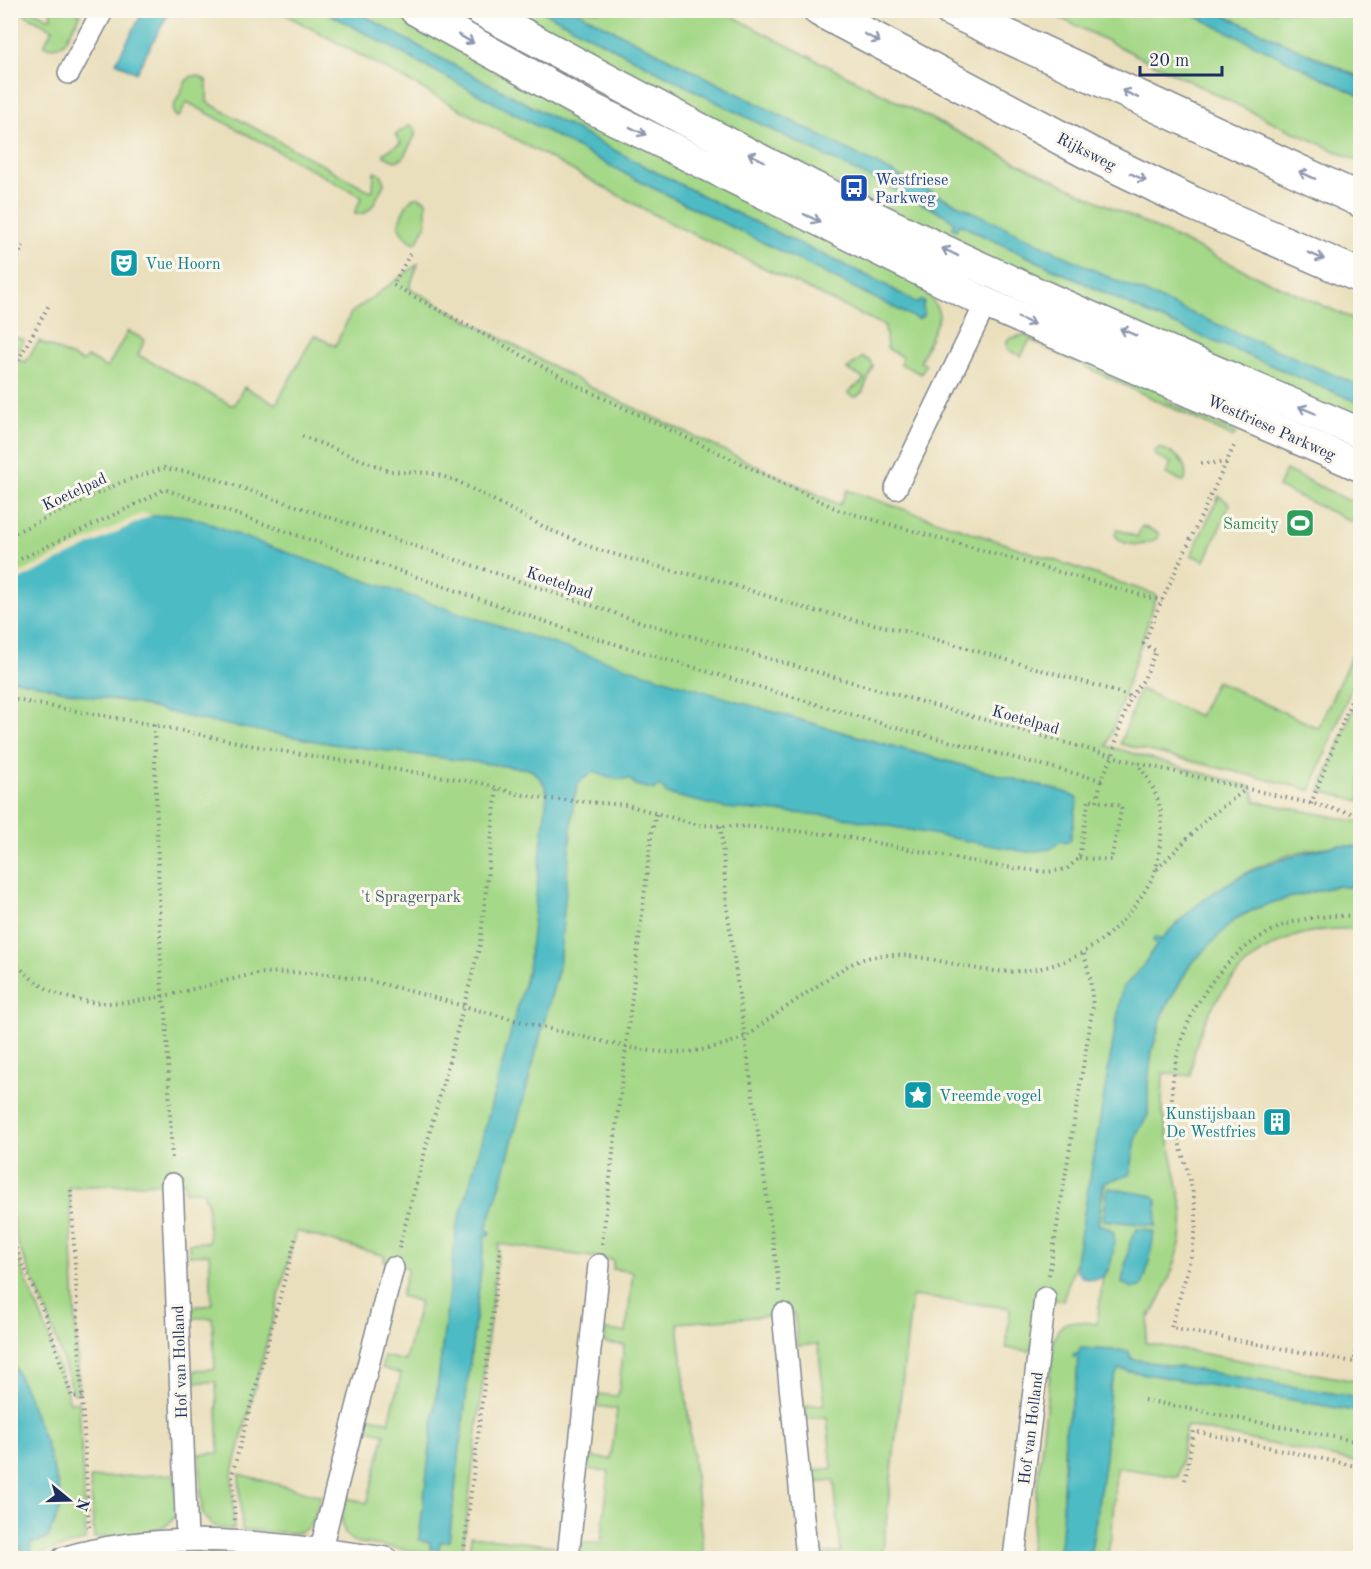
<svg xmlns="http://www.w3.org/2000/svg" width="1371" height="1569" font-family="'Old Standard TT',serif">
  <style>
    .green { fill: #a5d888; stroke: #608473; stroke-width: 1.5; fill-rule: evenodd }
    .water { fill: #4dbbc4; stroke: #347591; stroke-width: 1.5 }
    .pier { fill: #eadfbc }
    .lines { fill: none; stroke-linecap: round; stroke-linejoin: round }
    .street-casing { stroke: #82878d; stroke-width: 24 }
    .secondary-casing { stroke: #82878d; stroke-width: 33 }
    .highway-casing { stroke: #82878d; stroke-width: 36 }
    .path { stroke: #82878d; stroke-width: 4; stroke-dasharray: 1.5 4.5; stroke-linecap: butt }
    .street { stroke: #fff; stroke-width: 21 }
    .secondary { stroke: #fff; stroke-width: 30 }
    .highway { stroke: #fff; stroke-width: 33 }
    .oneway { stroke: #8d97ae }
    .labels { text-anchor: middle; stroke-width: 6; stroke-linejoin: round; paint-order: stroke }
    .street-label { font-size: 16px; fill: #1b2f5e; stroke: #fbf7ec }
    .transit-label { font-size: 16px; fill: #164399; stroke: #fbf7ec; text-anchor: start }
    .culture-label { font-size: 16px; fill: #0d838f; stroke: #fbf7ec; text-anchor: start }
    .leisure-label { font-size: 16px; fill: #27864d; stroke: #fbf7ec; text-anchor: end }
    .park-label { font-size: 16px; fill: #3e5968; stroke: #fbf7ec }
  </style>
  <rect width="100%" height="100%" fill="#fbf7ec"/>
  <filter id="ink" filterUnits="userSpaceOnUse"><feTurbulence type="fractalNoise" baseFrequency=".0167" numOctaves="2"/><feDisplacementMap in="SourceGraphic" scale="12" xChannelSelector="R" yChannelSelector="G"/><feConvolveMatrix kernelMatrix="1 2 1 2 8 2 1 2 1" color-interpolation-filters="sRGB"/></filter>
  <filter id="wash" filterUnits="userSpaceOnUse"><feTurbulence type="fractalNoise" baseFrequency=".008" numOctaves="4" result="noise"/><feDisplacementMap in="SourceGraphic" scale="24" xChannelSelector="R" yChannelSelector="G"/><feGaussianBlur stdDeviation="1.35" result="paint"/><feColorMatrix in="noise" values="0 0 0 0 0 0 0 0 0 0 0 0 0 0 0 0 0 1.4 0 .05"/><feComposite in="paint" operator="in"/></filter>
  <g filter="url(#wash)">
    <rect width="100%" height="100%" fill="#eadfbc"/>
    <g class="green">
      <path d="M18,11H34L48,18L51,17L50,11H75L81,14L64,43C58,47 52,48 45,46V43L53,29Z"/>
      <path d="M279,11H324L635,179L917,319H920L924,302L920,300L919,304L882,283L742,216L646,167L429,52L356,11H398L581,110L921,281L918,286C927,295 939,304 939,317L920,362L926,364L921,374L901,364L902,357L887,348L885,326L664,220Z"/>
      <polygon points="498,11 542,11 730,109 945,215 954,222 956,229 958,224 1149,314 1360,403 1360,427 946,240"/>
      <polygon points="576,11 723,11 769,36 1016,162 1252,274 1360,322 1360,386 1115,280 917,185"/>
      <polygon points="1046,11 1185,11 1360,96 1360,162 1283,127"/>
      <polygon points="1215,11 1360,11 1360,77"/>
      <path d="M192,76H199L207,81V102L370,191L373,190L374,172L382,175L384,184C377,196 372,217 355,214V211L362,197L187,102L179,117H176L173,112V108L186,81Z"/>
      <polygon points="410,125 415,130 415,136 402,159 395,161 384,156 384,153 401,143 395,135"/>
      <path d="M414,197H419L426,201V225L417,242L415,243C397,233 395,226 405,208C408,203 409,200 414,197Z"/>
      <path d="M418,264L409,288L598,391L840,505L847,490L1157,595L1107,746L1252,787L1255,801L1360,822V847C1284,840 1210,886 1160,941L1156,937L1154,940L1157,945L1142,967L1122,989L1076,1262L1063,1300H1049L1030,1351L1006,1348L1010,1308L912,1296L882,1558H821L820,1554L841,1552L834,1481L813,1483L812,1471L832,1468L827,1417L806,1419L805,1406L825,1404L818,1344L798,1346L794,1314L678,1323L704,1558H580L581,1542L601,1544L609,1472L589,1469L590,1457L611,1459L617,1409L597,1406L598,1394L618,1396L624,1345L604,1343L606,1330L626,1332L633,1272L613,1269V1260L499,1244L462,1558L354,1542C337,1530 342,1515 347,1498L367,1503L385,1434L365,1428L368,1416L389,1422L401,1374L382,1368L384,1356L405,1361L420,1302L401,1296L408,1268L397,1265L399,1259L393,1257L392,1263L384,1261L385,1256L296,1231L232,1475L234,1529C219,1529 209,1527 202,1512L199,1454L219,1453L216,1382H195V1370L215,1369L212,1318H192L191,1307L212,1305L209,1254L189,1255V1243L209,1242L207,1200L205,1199L203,1191H185V1182L69,1187L79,1393L74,1394L46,1310L17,1242L11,1209L10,335L24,340L15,357L25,363L39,341L83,362L87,357L107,368L128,331L145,340L138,355L231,405H234L244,387L276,404L314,335L335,346L351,313ZM484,1244L449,1541L440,1542L439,1549L431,1542L419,1539L451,1274Z"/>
      <polygon points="1024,335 1169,395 1167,401 1236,433 1233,437 1030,340 1021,356 1009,351 1006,345 1008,339"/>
      <polygon points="863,357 870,361 873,367 862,393 855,397 849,395 848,392 862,382 864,379 847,369"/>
      <path d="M1159,448C1175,452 1189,462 1185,481H1182L1166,474L1171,463L1155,455L1154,452Z"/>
      <polygon points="1286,470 1360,506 1360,516 1357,524 1278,487"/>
      <polygon points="1219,496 1230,504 1205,561 1191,555"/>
      <path d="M1142,526L1158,533L1159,536C1148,548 1125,548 1115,535L1117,529L1137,537Z"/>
      <polygon points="1360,638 1360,666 1311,790 1120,744 1140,689 1199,716 1216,681 1318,728"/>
      <polygon points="1360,693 1360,801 1320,791"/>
      <path d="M1335,886L1360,888V929C1339,928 1317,929 1296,936C1238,955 1195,1016 1191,1076L1163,1073L1162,1108L1183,1210C1182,1221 1183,1233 1180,1244C1175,1267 1163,1295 1151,1316L1150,1314L1145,1343L1360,1382V1398L1132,1359L1128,1351C1109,1350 1090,1347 1074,1357L1078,1358L1077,1378L1065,1432L1062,1534L1057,1558H1029L1054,1339C1062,1315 1077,1322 1097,1324L1103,1277L1108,1270V1228L1098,1224L1105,1182L1130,1175L1137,1133L1148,1115V1082L1152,1051L1164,1010L1190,965L1235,919L1255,909L1277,901ZM1108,1188L1153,1196L1157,1200L1156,1226L1103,1220ZM1126,1260H1150L1141,1287L1133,1288L1122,1283Z"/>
      <polygon points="10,1240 45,1326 70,1402 79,1402 86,1540 27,1558 11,1558 11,1549 20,1546 23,1554 32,1551 30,1544 45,1540 52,1528 61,1505 58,1486 26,1392 11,1358"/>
      <polygon points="1118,1369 1360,1412 1360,1463 1186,1426 1178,1477 1116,1467 1112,1532 1107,1558 1090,1558 1105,1458 1110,1387"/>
      <path d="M174,1474C175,1485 178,1501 176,1512C171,1537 115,1536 94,1538L90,1478Z"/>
      <path d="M239,1474L321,1496C316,1513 314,1531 294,1533L242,1530Z"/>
      <polygon points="471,1536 555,1546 551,1558 469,1558"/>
      <polygon points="192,1552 226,1552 271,1555 274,1558 192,1558"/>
      <polygon points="174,1553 175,1558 132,1558 134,1556"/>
    </g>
    <g class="water">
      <polygon points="144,10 157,11 167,16 136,73 116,62"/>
      <polygon points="324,11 356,11 429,52 646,167 742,216 882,283 918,304 920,300 924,302 922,307 924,310 923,316 917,319 635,179"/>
      <polygon points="542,11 576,11 917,185 1115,280 1360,386 1360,403 1149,314 959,224 956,230 952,228 954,222 945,215 730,109"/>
      <polygon points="1185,11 1215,11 1360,78 1360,96"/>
      <path d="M145,515C154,519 167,513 178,515C196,517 216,526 233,533C506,633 784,721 1065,792L1078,799L1070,841L1059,842L1051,849L1027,852L835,816L725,808L667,794L661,787H657L654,790L636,785L629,779C617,780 604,779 595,771L579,782L574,798L559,967L501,1183L486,1230L490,1231L489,1235H485L449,1541L440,1542L439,1550L430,1549V1542L419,1540L457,1225L465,1201L528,969L547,795C545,782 540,776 529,769L332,744L195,719L130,702L87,696L11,679V581Z"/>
      <path d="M1338,845L1360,847V888L1335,886L1277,901L1255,909L1235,919L1190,965L1164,1010L1152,1051L1148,1082V1115L1137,1133L1130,1175L1104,1182L1098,1224L1108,1228L1114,1233C1114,1254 1112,1289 1082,1277L1077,1271L1076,1261L1122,989L1142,967L1157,945L1153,940L1156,937L1161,940C1214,881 1261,861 1338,845Z"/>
      <polygon points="1108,1188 1153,1196 1157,1200 1156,1226 1103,1220"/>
      <path d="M1137,1229H1145L1154,1232C1151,1251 1149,1270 1141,1287L1133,1288L1122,1283L1130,1242Z"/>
      <polygon points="1080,1348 1128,1351 1132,1359 1360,1398 1360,1412 1119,1369 1110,1387 1105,1458 1090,1558 1057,1558 1062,1534 1065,1432 1077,1378 1078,1358 1073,1357 1074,1353 1079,1354"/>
      <polygon points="10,1358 26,1392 46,1444 58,1486 61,1505 48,1538 30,1544 32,1551 23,1554 20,1546 11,1549"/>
    </g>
    <polygon class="pier" points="143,513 152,515 11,584 10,578"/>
  </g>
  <g filter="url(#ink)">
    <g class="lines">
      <g class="street-casing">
        <g id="street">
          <polyline points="69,73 103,10"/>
          <polyline points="896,488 986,303"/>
          <polyline points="172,1184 187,1539"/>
          <polyline points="783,1314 807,1558"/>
          <polyline points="321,1548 393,1268"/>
          <path d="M63,1558C163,1527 283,1543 386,1558"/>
          <polyline points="568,1558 599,1265"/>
          <polyline points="1014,1558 1045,1298"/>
        </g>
      </g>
      <g class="secondary-casing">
        <g id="secondary">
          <polyline points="415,10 587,106 986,303 1360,466"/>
          <path d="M480,10C651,104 823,195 1000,276C1119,331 1240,381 1360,433"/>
        </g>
      </g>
      <g class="highway-casing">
        <g id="highway">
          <polyline points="820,10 1091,154 1192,203 1360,276"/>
          <polyline points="951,10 1360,200"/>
        </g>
      </g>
      <g class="path">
        <polyline points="410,254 393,285 582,388 839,510 1162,601"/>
        <polyline points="10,274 23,246"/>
        <polyline points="10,369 17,362 49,305"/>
        <path d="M302,436L389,471L431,473L455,480L548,529L599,550L678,572L711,578L814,611C828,612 840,617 854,620C905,630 954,644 1004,659C1047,672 1089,682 1131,697"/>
        <polyline points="1201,463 1226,463 1236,442"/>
        <polyline points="10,535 122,482 164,468 204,475 644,623 1137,763 1360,815"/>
        <polyline points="10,564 145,500 164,489 575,632 893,727 1101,780 1113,756 1118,733 1131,697 1144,679 1156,651 1144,644 1156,613 1226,463"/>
        <polyline points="10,699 154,725 275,750 481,783 518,794 548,799 627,805 698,825 755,827 835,835 997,866 1048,872 1067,869 1079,858 1089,799 1097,801 1101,780"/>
        <polyline points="154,725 162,997 166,1011 172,1162"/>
        <polyline points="1311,804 1360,678"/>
        <polyline points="721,826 727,908 780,1292"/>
        <polyline points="1079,858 1111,860 1122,806 1097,801"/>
        <polyline points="1157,869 1209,817 1245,790"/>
        <path d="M1360,916C1334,915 1304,916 1280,927C1217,954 1175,1024 1172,1091C1170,1134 1194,1174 1196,1216C1197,1246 1179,1297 1171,1328L1354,1362L1358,1343L1360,1344"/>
        <path d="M10,956C73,1038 170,991 251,975C270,971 293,973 313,973C356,975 398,988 439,999C487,1013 536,1026 584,1037C618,1045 650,1054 685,1052C698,1052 733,1043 745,1037C752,1034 759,1026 766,1021C785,1008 804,995 823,982C838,972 852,961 871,957C906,950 944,963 978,969C1055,982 1117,945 1152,878C1157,869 1158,861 1159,852C1166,813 1160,795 1137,763"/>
        <polyline points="10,968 15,962"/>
        <polyline points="71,1190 89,1528"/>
        <polyline points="10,1225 14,1244 45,1315 72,1397 82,1396"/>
        <polyline points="602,1244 652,831 656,814"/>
        <polyline points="399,1248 480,945 497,787"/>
        <polyline points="1049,1275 1093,1006 1090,978 1084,954"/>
        <polyline points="1144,1400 1360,1442"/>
        <polyline points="1185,1480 1194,1431 1360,1467"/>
        <polyline points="235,1520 232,1475 296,1237"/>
        <polyline points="463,1558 501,1245"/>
      </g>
      <use href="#street" class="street"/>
      <use href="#secondary" class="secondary"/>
      <use href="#highway" class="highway"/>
    </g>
    <defs><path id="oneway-shaft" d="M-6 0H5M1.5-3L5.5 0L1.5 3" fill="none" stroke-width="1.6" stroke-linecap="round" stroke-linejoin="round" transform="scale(1.5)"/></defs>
    <g class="oneway">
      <use href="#oneway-shaft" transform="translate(872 38) rotate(28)"/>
      <use href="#oneway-shaft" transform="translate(466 39) rotate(29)"/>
      <use href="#oneway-shaft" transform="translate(1130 94) rotate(-155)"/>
      <use href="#oneway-shaft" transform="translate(638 131) rotate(26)"/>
      <use href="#oneway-shaft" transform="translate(756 157) rotate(-153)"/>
      <use href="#oneway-shaft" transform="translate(1307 175) rotate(-155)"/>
      <use href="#oneway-shaft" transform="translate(1138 177) rotate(26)"/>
      <use href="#oneway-shaft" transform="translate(812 218) rotate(26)"/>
      <use href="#oneway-shaft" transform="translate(950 252) rotate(-154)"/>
      <use href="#oneway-shaft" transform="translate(1316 256) rotate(23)"/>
      <use href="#oneway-shaft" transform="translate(1026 321) rotate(23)"/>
      <use href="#oneway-shaft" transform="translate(1128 332) rotate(-156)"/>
      <use href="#oneway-shaft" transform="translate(1307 410) rotate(-157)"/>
    </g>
  </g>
  <defs>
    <g id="bus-square" transform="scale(1.5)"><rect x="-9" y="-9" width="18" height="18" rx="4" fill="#1a4fb4" stroke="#fbf7ec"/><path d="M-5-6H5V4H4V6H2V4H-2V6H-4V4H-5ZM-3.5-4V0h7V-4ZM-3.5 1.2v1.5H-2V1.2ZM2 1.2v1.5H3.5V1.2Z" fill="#fff"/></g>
    <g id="theatre-square" transform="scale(1.5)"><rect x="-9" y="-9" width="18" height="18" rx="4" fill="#0f9aa8" stroke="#fbf7ec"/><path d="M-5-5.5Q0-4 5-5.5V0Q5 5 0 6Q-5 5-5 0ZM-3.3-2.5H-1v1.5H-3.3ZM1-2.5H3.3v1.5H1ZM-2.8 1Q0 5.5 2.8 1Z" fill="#fff"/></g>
    <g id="stadium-square" transform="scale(1.5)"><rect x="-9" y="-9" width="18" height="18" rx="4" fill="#2e9e5b" stroke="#fbf7ec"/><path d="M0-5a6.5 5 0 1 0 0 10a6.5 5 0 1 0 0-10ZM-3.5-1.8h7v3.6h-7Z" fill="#fff"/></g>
    <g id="sight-square" transform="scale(1.5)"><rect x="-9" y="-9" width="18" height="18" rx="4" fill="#0f9aa8" stroke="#fbf7ec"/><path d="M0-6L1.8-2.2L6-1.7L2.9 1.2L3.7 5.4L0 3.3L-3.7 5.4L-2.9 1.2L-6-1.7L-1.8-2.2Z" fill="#fff"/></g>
    <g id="building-square" transform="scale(1.5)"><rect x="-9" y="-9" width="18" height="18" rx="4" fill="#0f9aa8" stroke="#fbf7ec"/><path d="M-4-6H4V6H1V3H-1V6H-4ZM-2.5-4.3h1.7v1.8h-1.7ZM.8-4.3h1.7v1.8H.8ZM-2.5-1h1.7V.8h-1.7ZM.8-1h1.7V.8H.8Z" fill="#fff"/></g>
  </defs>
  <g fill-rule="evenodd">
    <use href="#bus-square" x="854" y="188"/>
    <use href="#theatre-square" x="124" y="263"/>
    <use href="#stadium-square" x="1300" y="523"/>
    <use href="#sight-square" x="918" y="1095"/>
    <use href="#building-square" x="1277" y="1122"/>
  </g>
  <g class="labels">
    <g class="street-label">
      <text transform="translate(1087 151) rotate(27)" y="6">Rijksweg</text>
      <text transform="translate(1272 427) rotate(24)" y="6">Westfriese Parkweg</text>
      <text transform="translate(74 491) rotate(-25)" y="6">Koetelpad</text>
      <text transform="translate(560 582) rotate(19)" y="6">Koetelpad</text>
      <text transform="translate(1026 719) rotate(16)" y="6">Koetelpad</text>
      <text transform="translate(179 1362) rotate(-92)" y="6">Hof van Holland</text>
      <text transform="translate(1030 1428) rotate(-83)" y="6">Hof van Holland</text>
    </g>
    <g class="transit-label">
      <text x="875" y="185">Westfriese<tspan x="875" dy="18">Parkweg</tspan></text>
    </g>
    <g class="culture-label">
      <text x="145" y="269">Vue Hoorn</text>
      <text x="939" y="1101">Vreemde vogel</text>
      <text x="1256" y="1119" text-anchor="end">Kunstijsbaan<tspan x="1256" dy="18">De Westfries</tspan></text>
    </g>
    <g class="leisure-label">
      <text x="1279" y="529">Samcity</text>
    </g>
    <g class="park-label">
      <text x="411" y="902">'t Spragerpark</text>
    </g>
  </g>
  <rect width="1371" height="1569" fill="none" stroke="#fbf7ec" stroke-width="36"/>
  <g transform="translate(69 1500) rotate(109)" stroke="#fbf7ec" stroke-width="4.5" paint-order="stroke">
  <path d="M0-4.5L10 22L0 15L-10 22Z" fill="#1b2f5e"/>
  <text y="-9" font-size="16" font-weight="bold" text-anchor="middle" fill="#1b2f5e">N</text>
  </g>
  <path d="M1140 66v9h82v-9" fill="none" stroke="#1b2f5e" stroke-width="3"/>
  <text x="1149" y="66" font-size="18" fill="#1b2f5e" stroke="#fbf7ec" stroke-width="4.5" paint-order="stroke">20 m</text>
</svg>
